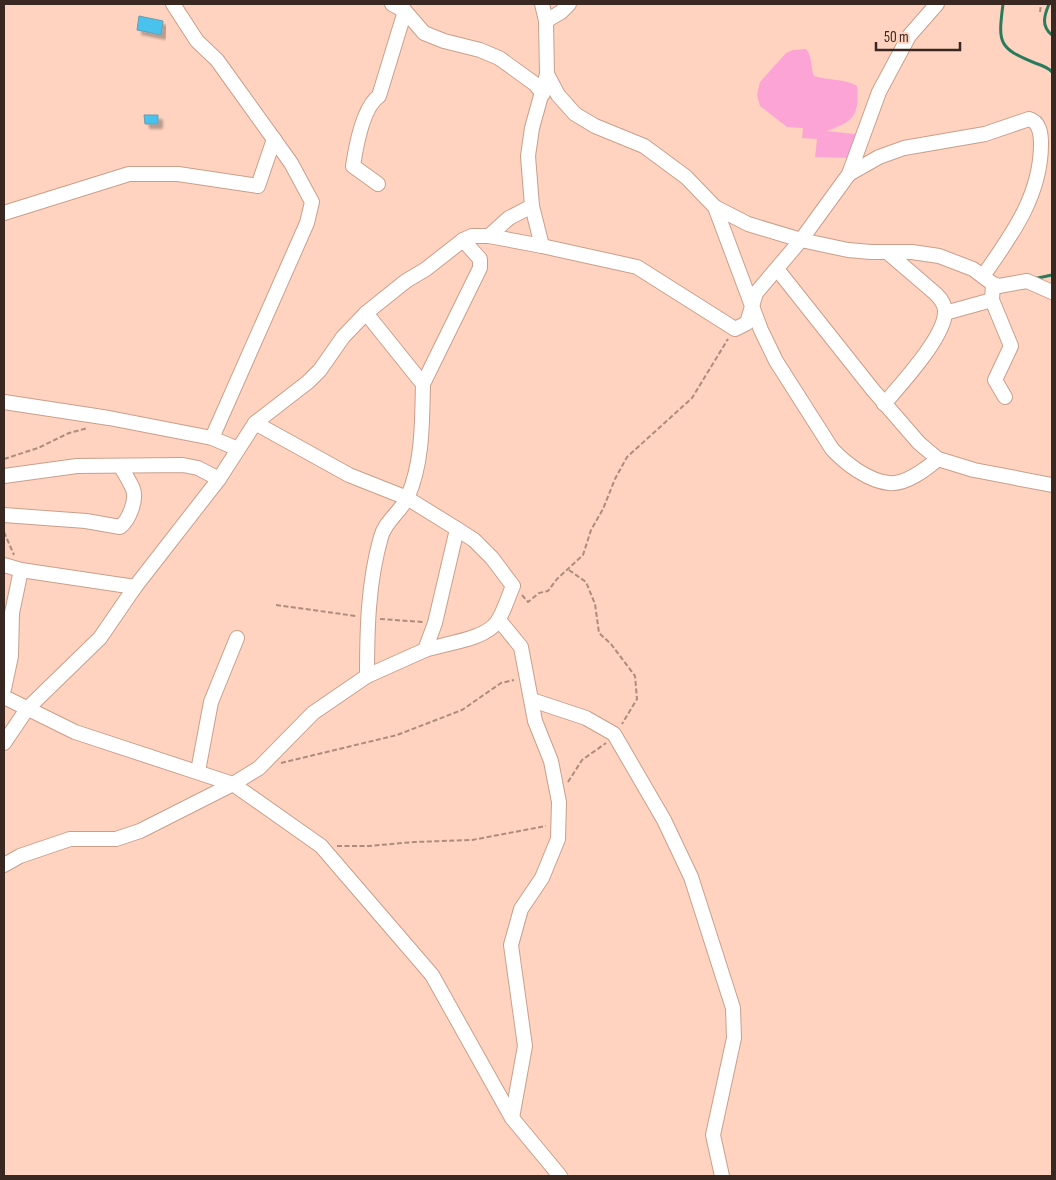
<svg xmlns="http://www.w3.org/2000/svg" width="1056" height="1180" font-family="'Sofia Sans Condensed',sans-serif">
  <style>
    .green { fill: #fca4d5 }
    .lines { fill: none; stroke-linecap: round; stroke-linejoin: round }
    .stream { stroke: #297b5d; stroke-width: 3 }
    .building { fill: #49c3ee; stroke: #6d9aad; filter: url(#shadow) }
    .minor-casing { stroke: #c99f8c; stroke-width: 16 }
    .path { stroke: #ad8c7d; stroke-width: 2; stroke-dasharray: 5 2.5; stroke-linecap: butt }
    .minor { stroke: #fff; stroke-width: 14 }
  </style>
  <defs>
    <filter id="shadow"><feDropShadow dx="4.5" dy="4.5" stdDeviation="1" flood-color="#0004"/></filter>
  </defs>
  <rect width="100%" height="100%" fill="#ffd3bf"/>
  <path class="green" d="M806,49C813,58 810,66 814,76C829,81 844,78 857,86C859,115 855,121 827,131L863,135L854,158L815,157L817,139L802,138L803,128L787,127L760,106L757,95L760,82L786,53L793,50Z"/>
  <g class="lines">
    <g class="stream">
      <path d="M1003,4C998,43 998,48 1035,63C1041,65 1048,67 1052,72"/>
      <path d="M1049,4C1044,16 1041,26 1052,35"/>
      <polyline points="1033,279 1052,275"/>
    </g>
  </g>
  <g class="building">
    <polygon points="139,16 163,21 161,35 137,30"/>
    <polygon points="144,115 158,115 158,124 145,124"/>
  </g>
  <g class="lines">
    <g class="minor-casing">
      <g id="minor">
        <polyline points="173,4 197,41 217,60 291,163 312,202 307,223 212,438"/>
        <polyline points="392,4 405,11 424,33 444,41 480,50 499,58 535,84 543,94"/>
        <polyline points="546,21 561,12 569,4"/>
        <path d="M547,74L558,95L575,114L595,126L644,146L686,177L715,207L761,330L776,361L832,449C845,463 868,481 889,483C906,485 926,469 938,459"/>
        <path d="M849,174L879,157L904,148L985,134L1029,119C1040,122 1041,134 1041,144C1041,196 1011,236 983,276"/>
        <path d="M378,184L353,166C356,146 363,107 379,96L405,11"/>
        <polyline points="532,206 542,246 637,267 735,329 747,323 756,293 801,240 848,250 871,252 912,252 939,256 973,269 993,284 999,286 1027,281 1052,292"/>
        <polyline points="715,207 748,224 801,240 849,174 879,92 909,36 937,4"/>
        <polyline points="4,213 129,174 178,174 258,186 274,139"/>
        <polyline points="489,236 542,246"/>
        <polyline points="777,269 873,390 919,443 938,459 974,470 1052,485"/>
        <polyline points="993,284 992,300 1011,346 995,380 1005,397"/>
        <path d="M366,313L423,384C422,420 423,462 408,496C402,511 385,521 381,537C368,582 367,630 367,676"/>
        <polyline points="945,313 992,300"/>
        <polyline points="423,384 480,268 480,259 463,240"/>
        <polyline points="4,402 109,418 212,438 238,449"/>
        <path d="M884,404C900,385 946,336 945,311C945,304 941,299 936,294L887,252"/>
        <path d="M255,423L349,475L407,498L457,529L474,540L492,558L513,586C508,597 504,612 497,622C484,640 446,643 425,650"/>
        <polyline points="4,476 77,466 183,465 198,468 219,479"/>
        <path d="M4,515L86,521L120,527C129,520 137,500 133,489C130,482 125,474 121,467"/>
        <polyline points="4,565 21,570 135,587"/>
        <polyline points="499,620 521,647 535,721 551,761 559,802 558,839 542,878 521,909 511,945 525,1046 512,1118"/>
        <polyline points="4,689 11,656 12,613 21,570"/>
        <polyline points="4,697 75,732 233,784 321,846 432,975 512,1118 560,1176"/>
        <polyline points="532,700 586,718 614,734 664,820 691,877 733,1008 734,1038 713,1135 722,1176"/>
        <polyline points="4,743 27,709 100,638 135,587 219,479 255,423 308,382 320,370 343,337 366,313 406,281 426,269 463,240 472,236 489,236 509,218 532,206 528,156 532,128 547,74 546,21 542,4"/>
        <polyline points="198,771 211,702 237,638"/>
        <polyline points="4,865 20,856 70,839 116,839 140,831 233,784 259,768 313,713 367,676 425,650 435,623 457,529"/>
      </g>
    </g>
    <g class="path">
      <polyline points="1040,12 1041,4"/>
      <polyline points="4,459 38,448 69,433 88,428"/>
      <polyline points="4,532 14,555"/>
      <polyline points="569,570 586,582 595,604 599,633 611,644 635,676 637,699 622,724"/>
      <polyline points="522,595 528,602 539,593 548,591 557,579 583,555 591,530 603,509 615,479 627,457 692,398 728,339"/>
      <polyline points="276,605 356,616"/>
      <polyline points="380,619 423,622"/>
      <polyline points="281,763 397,735 462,710 501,683 514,680"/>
      <polyline points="568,782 582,760 606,743"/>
      <polyline points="337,846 369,846 414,842 472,840 546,826"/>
    </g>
    <use href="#minor" class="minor"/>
  </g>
  <rect width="1056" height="1180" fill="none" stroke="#392821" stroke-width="10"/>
  <path d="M876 42v8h84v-8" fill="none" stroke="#392821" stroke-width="2.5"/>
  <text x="884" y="42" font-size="15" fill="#392821" stroke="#ffd3bf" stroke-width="4" paint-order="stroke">50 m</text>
</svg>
